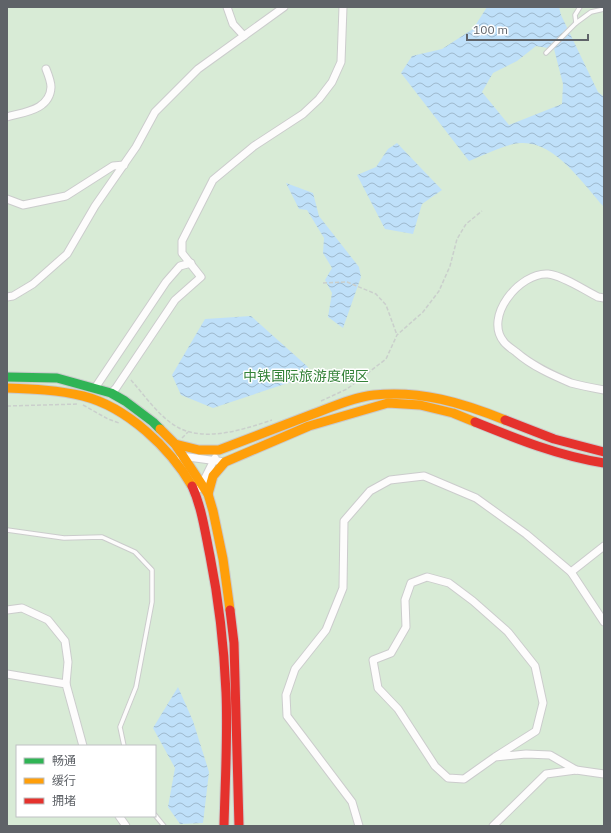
<svg xmlns="http://www.w3.org/2000/svg" width="611" height="833" font-family="'IBM Plex Sans','Noto Sans SC',sans-serif">
  <style>
    .park { fill: #d8ebd6; fill-rule: evenodd }
    .water { fill: url(#water-waves); fill-rule: evenodd }
    .lines { fill: none; stroke-linecap: round; stroke-linejoin: round }
    .lane-casing { stroke: #cbcccc; stroke-width: 5.5 }
    .street-casing { stroke: #cbcccc; stroke-width: 9 }
    .fast-casing { stroke: #cacacb; stroke-width: 11 }
    .slow-casing { stroke: #cacacb; stroke-width: 11 }
    .jam-casing { stroke: #cacacb; stroke-width: 11 }
    .path { stroke: #cacfcc; stroke-width: 1.5; stroke-dasharray: 4 2; stroke-linecap: butt }
    .lane { stroke: #fdfcfc; stroke-width: 3.5 }
    .street { stroke: #fdfcfc; stroke-width: 7 }
    .fast { stroke: #30b455; stroke-width: 9 }
    .slow { stroke: #ff9f0a; stroke-width: 9 }
    .jam { stroke: #e5322d; stroke-width: 9 }
    .labels { text-anchor: middle; stroke-width: 3; stroke-linejoin: round; paint-order: stroke }
    .park-label { font-size: 14px; fill: #348238; stroke: #fff }
  </style>
  <defs>
    <pattern id="water-waves" width="16" height="10" patternUnits="userSpaceOnUse"><rect width="16" height="10" fill="#bfe0f9"/><path d="M0 5q4-4 8 0t8 0" fill="none" stroke="#9eb9cd"/></pattern>
  </defs>
  <rect width="100%" height="100%" fill="#efeeea"/>
  <path class="park" d="M7,7H604V826H7ZM17,746H155V816H17Z"/>
  <g class="water">
    <path d="M487,7H559L561,15L598,92L604,97V207C583,184 555,141 521,143C505,144 484,155 469,161L401,73L412,56L442,49L473,29ZM536,46L554,49L563,84L562,104L509,125L482,92L493,73L517,61Z"/>
    <polygon points="397,143 442,190 422,204 413,234 385,229 357,175 376,167 388,149"/>
    <polygon points="286,183 313,193 319,216 359,267 361,277 343,328 328,317 332,293 325,280 332,268 323,253 324,238 307,210 299,209"/>
    <polygon points="251,316 308,367 303,378 213,408 181,395 172,375 205,319"/>
    <polygon points="178,687 193,721 209,772 203,823 180,824 168,807 175,768 153,728"/>
  </g>
  <g class="lines">
    <g class="lane-casing">
      <g id="lane">
        <polyline points="580,7 575,15 576,23 591,12 604,9"/>
        <polyline points="546,53 576,23"/>
        <polyline points="7,530 64,538 102,537 135,552 152,570 152,602 136,687 120,727 124,746"/>
        <polyline points="155,815 164,826"/>
      </g>
    </g>
    <g class="street-casing">
      <g id="street">
        <polyline points="227,7 233,24 244,36"/>
        <path d="M7,117C24,112 50,110 51,87C51,82 48,74 46,69"/>
        <polyline points="7,199 23,205 66,196 113,166 124,165"/>
        <polyline points="7,297 13,296 33,284 67,254 95,206 136,147 155,112 198,69 284,7"/>
        <path d="M604,298L598,297C584,290 564,276 548,274C520,272 483,317 504,342C507,346 512,349 516,352C532,366 552,375 571,383C582,386 593,388 604,390"/>
        <polyline points="95,388 166,282 180,266 191,263"/>
        <polyline points="111,393 116,388 175,300 201,277 182,253 182,241 213,180 254,146 303,114 319,99 332,82 341,62 343,7"/>
        <polyline points="181,456 225,462"/>
        <polyline points="200,488 215,458"/>
        <polyline points="571,572 604,546"/>
        <polyline points="7,610 22,608 48,620 65,641 68,662 66,684"/>
        <polyline points="7,674 66,684 83,746"/>
        <polyline points="495,757 536,731 543,703 535,666 508,632 473,601 449,583 427,577 411,583 405,600 406,627 391,653 373,660 378,688 398,709 435,766 448,778 464,779 495,757 526,754 550,755 576,770"/>
        <polyline points="119,816 126,826"/>
        <polyline points="359,826 352,802 287,716 286,695 295,669 326,630 343,588 344,521 370,491 390,480 424,476 476,498 526,534 571,572 604,622"/>
        <polyline points="493,826 546,774 576,770 604,774"/>
      </g>
    </g>
    <g class="fast-casing">
      <polyline id="fast" points="7,377 57,378 111,393 125,401 153,422 160,429"/>
    </g>
    <g class="slow-casing">
      <g id="slow">
        <path d="M7,388C33,389 58,390 83,396C127,407 170,448 192,486"/>
        <polyline points="160,429 175,444 208,494 213,511 223,559 230,610"/>
        <path d="M175,444L199,450H219C250,438 282,426 313,414C332,407 354,397 374,395C420,390 463,403 505,420"/>
        <polyline points="208,494 213,476 225,462 309,426 388,403 420,405 453,413 475,422"/>
      </g>
    </g>
    <g class="jam-casing">
      <g id="jam">
        <polyline points="505,420 554,439 604,452"/>
        <path d="M475,422C517,439 559,456 604,463"/>
        <path d="M192,486C202,508 205,532 210,556C219,601 224,646 226,692C228,736 225,782 224,826"/>
        <polyline points="230,610 234,643 239,826"/>
      </g>
    </g>
    <g class="path">
      <polyline points="323,283 347,282 376,294 386,305 397,335"/>
      <path d="M131,380C145,396 160,418 179,428C207,442 245,429 272,420"/>
      <polyline points="321,401 347,389 386,359 397,335 423,312 439,291 450,266 457,239 466,224 482,211"/>
      <polyline points="83,405 108,419 119,423"/>
      <polyline points="7,406 79,404"/>
      <polyline points="182,438 188,432"/>
    </g>
    <use href="#lane" class="lane"/>
    <use href="#street" class="street"/>
    <use href="#fast" class="fast"/>
    <use href="#slow" class="slow"/>
    <use href="#jam" class="jam"/>
  </g>
  <g class="labels">
    <g class="park-label">
      <text x="306" y="381">中铁国际旅游度假区</text>
    </g>
  </g>
  <rect width="611" height="833" fill="none" stroke="#5f6368" stroke-width="16"/>
  <rect x="16" y="745" width="140" height="72" fill="#ffffff" stroke="#bfc1c3"/>
  <rect x="24" y="758" width="20" height="6" fill="#30b455" stroke="#bfc1c3"/>
  <text x="52" y="765" font-size="12" fill="#5f6368">畅通</text>
  <rect x="24" y="778" width="20" height="6" fill="#ff9f0a" stroke="#bfc1c3"/>
  <text x="52" y="785" font-size="12" fill="#5f6368">缓行</text>
  <rect x="24" y="798" width="20" height="6" fill="#e5322d" stroke="#bfc1c3"/>
  <text x="52" y="805" font-size="12" fill="#5f6368">拥堵</text>
  <path d="M467 34v6h121v-6" fill="none" stroke="#5f6368" stroke-width="2"/>
  <text x="473" y="34" font-size="12" fill="#5f6368" stroke="#ffffff" stroke-width="3" paint-order="stroke">100 m</text>
</svg>
